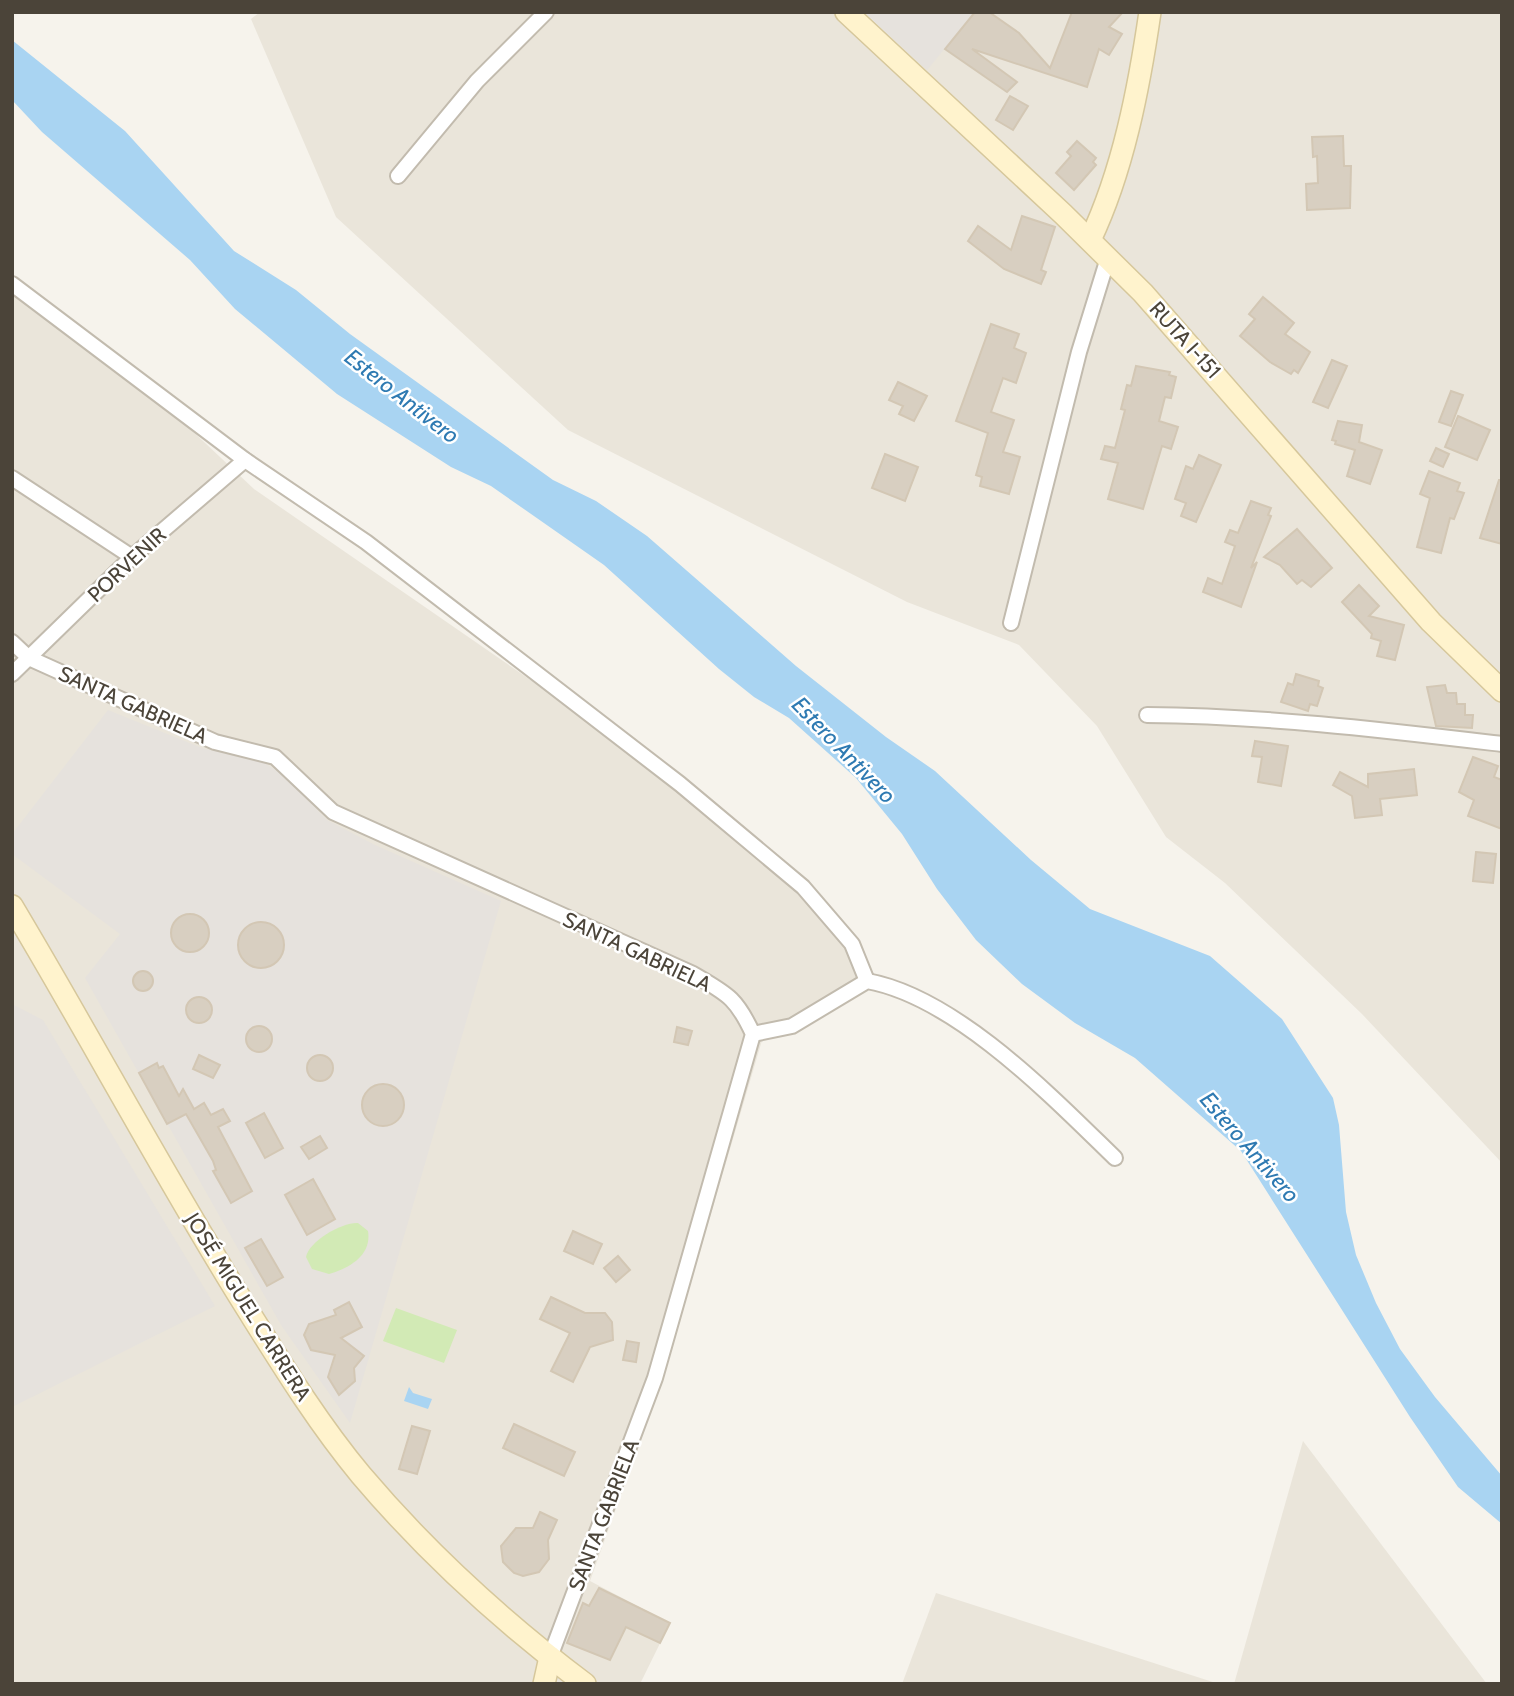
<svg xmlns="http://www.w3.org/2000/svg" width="1514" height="1696" font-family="Cabin,sans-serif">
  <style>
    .residential { fill: #eae5da }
    .industrial { fill: #e6e2dd }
    .green { fill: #d2eab5 }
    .water { fill: #a9d4f2 }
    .building { fill: #d8cfc1; stroke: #d3c7b4; stroke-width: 2 }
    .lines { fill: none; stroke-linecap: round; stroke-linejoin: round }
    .street-casing { stroke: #c2bbae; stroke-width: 18 }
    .secondary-casing { stroke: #d6c79b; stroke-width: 24 }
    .street { stroke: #fff; stroke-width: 14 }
    .secondary { stroke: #fff3cd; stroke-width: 21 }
    .labels { text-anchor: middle; stroke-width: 5; stroke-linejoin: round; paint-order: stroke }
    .street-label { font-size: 21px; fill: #4b4439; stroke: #fff }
    .water-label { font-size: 23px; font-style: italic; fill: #2e7ab2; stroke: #fff }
  </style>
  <rect width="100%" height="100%" fill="#f6f3ec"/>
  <g class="residential">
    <polygon points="260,12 864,12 927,69 975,12 1502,12 1502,1163 1362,1014 1225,883 1166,837 1097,726 1019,645 907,602 568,430 336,217 251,19"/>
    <polygon points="12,279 101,345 254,489 716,808 870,971 763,1037 662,1380 590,1581 670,1623 640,1684 12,1684"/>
    <polygon points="1303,1441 1487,1684 1234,1684"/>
    <polygon points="936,1593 1219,1684 902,1684"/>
  </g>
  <g class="industrial">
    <polygon points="864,12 975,12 927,70"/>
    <polygon points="108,710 202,748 264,763 282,774 327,820 375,845 501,901 350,1423 281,1325 85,978 120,934 12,854 12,834"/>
    <polygon points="12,1004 43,1020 215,1306 12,1407"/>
  </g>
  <g class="green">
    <path d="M358,1223L368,1231C372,1255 350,1268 329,1274L312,1269L306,1257C309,1241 342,1222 358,1223Z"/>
    <polygon points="396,1308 457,1330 444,1363 383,1341"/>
  </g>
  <g class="water">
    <polygon points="12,40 125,131 234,251 296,290 350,334 553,480 596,501 647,536 796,666 886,737 935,771 1031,860 1090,909 1210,956 1282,1019 1333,1098 1339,1125 1346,1212 1356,1255 1376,1303 1400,1349 1435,1397 1502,1476 1502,1524 1458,1487 1410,1417 1241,1151 1135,1058 1075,1023 1022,984 976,940 937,889 902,834 856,778 789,718 754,697 719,669 604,565 491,486 451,467 337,394 235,309 190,260 42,132 12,100"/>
    <polygon points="409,1387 413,1393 432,1399 428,1409 404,1401"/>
  </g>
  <g class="building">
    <polygon points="975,12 989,12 1019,33 1050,68 1072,12 1123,12 1109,27 1122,34 1109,55 1099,49 1087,87 972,49 1017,82 1007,92 945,49"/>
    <polygon points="1010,96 1028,106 1013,130 996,120"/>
    <polygon points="1343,136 1344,166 1351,166 1350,208 1307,210 1306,184 1318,183 1317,156 1313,157 1312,137"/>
    <polygon points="1077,141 1096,158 1093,162 1096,165 1074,190 1056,173 1071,156 1067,152"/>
    <polygon points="1022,216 1055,227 1041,270 1046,272 1041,284 1004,269 968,241 978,226 1011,250"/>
    <polygon points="1263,297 1294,323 1285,334 1310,352 1298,373 1294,370 1291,374 1270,362 1240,336 1255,319 1249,314"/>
    <polygon points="991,324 1019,334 1014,348 1026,353 1016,383 1003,378 991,412 1014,420 1003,452 1020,457 1009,494 980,486 982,477 976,475 988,433 956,421"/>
    <polygon points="1332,360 1347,366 1328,408 1313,402"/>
    <polygon points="1136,366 1170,372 1169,375 1176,377 1171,398 1165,397 1159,421 1178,427 1171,449 1162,446 1143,509 1108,499 1118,463 1101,459 1105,446 1115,448 1125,410 1121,409 1127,385 1131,386"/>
    <polygon points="898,382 927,396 914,421 899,414 903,406 889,400"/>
    <polygon points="1451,391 1463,395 1451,426 1439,422"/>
    <polygon points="1458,416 1490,430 1477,460 1445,447"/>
    <polygon points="1338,421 1362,425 1359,442 1382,450 1370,484 1347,476 1355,450 1335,444 1336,441 1332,440"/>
    <polygon points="1436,448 1449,454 1443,467 1430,461"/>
    <polygon points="885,454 918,467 905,501 872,488"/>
    <polygon points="1199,455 1221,465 1196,522 1181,516 1186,503 1175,499 1186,466 1193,469"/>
    <polygon points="1429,471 1460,483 1457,491 1464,493 1454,519 1450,518 1441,553 1417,547 1430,498 1420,494"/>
    <polygon points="1499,480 1502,480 1502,544 1480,538"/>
    <polygon points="1251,501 1271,508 1268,515 1271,516 1251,568 1257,562 1241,607 1203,592 1208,578 1222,584 1235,546 1225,542 1230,530 1238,533"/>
    <polygon points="1297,529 1332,568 1311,587 1302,580 1297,584 1280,565 1264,557"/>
    <polygon points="1359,585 1379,606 1369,616 1404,625 1395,660 1377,656 1381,641 1371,638 1372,634 1342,602"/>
    <polygon points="1296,674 1319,681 1318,686 1323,688 1317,706 1310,704 1308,711 1281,702 1288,683 1293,685"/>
    <polygon points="1445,685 1447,693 1456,693 1457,704 1465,704 1465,715 1473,715 1472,728 1436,726 1427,687"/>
    <polygon points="1255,741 1288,746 1281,786 1258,782 1262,757 1252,756"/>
    <polygon points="1473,757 1498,766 1494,777 1502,780 1502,829 1468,816 1474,800 1459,792"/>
    <polygon points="1414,769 1417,795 1380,799 1382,815 1355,818 1352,796 1333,785 1340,772 1368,787 1368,774"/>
    <polygon points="1476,852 1496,854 1493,883 1473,881"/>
    <circle cx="190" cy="933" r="19"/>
    <circle cx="261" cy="945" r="23"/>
    <circle cx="143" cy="981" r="10"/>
    <circle cx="199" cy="1010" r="13"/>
    <circle cx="259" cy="1039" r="13"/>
    <polygon points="677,1027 692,1031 688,1045 674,1042"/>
    <circle cx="320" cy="1068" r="13"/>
    <polygon points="199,1055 220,1065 213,1078 193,1069"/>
    <polygon points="157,1063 159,1068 163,1066 179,1096 183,1089 194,1109 204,1103 211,1115 223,1109 230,1121 218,1127 252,1191 231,1203 213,1171 216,1170 213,1161 186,1114 167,1124 139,1073"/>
    <circle cx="383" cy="1105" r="21"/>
    <polygon points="264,1113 283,1148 265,1158 246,1123"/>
    <polygon points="320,1136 327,1148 309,1159 301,1147"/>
    <polygon points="313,1179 335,1219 307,1235 285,1195"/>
    <polygon points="573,1231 602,1244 593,1264 564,1251"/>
    <polygon points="261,1239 283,1277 267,1286 245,1248"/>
    <polygon points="618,1256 630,1270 616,1282 604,1268"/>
    <polygon points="551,1297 585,1313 605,1313 612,1322 613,1340 590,1347 573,1382 551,1371 570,1333 540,1319"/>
    <polygon points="349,1302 362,1327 341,1338 364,1356 354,1368 355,1381 339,1395 328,1377 335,1355 311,1350 304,1335 309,1324 336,1315 334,1310"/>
    <polygon points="627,1341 639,1343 636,1362 623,1360"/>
    <polygon points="514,1424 575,1452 564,1476 503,1448"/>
    <polygon points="412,1426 430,1431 417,1474 399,1469"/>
    <polygon points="540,1512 557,1520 548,1540 549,1559 539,1572 523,1576 514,1573 503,1562 501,1546 516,1528 533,1528"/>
    <polygon points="599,1588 670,1623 660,1643 626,1627 610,1660 567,1643 583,1603 589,1606"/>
  </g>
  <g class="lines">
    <g class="street-casing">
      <g id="street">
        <polyline points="398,176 477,81 546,12"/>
        <polyline points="12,284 245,460 366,542 680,784 803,887 852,944 867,981"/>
        <polyline points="12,478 132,557"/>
        <polyline points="1011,623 1079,352 1108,258"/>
        <path d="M12,642L29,658L215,742L275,757L333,812L693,974C727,994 736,997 753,1034L655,1378L550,1657"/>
        <polyline points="12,674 132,557 245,460"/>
        <path d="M1147,715C1267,716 1383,730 1502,744"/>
        <path d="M753,1034L792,1026L867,981C956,997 1052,1097 1115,1158"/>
      </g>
    </g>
    <g class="secondary-casing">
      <g id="secondary">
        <polyline points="846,12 1063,214 1143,293 1431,622 1502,691"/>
        <path d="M1090,240C1123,171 1139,88 1150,12"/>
        <path d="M12,906C91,1038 163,1174 244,1304C281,1363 317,1422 361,1475C427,1553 503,1622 585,1684"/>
        <polyline points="544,1684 550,1657"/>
      </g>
    </g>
    <use href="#street" class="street"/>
    <use href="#secondary" class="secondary"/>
  </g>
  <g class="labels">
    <g class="street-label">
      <text transform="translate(1185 340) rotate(48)" y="7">RUTA I-151</text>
      <text transform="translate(127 565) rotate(-43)" y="7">PORVENIR</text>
      <text transform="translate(133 705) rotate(24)" y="7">SANTA GABRIELA</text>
      <text transform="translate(637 952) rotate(25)" y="7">SANTA GABRIELA</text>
      <text transform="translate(248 1307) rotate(58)" y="7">JOSÉ MIGUEL CARRERA</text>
      <text transform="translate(604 1515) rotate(-69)" y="7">SANTA GABRIELA</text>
    </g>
    <g class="water-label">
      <text transform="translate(402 396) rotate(38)" y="8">Estero Antivero</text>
      <text transform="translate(844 750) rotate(46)" y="8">Estero Antivero</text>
      <text transform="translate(1250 1147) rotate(49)" y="8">Estero Antivero</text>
    </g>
  </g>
  <rect width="1514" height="1696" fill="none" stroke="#4b4439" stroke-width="28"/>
</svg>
